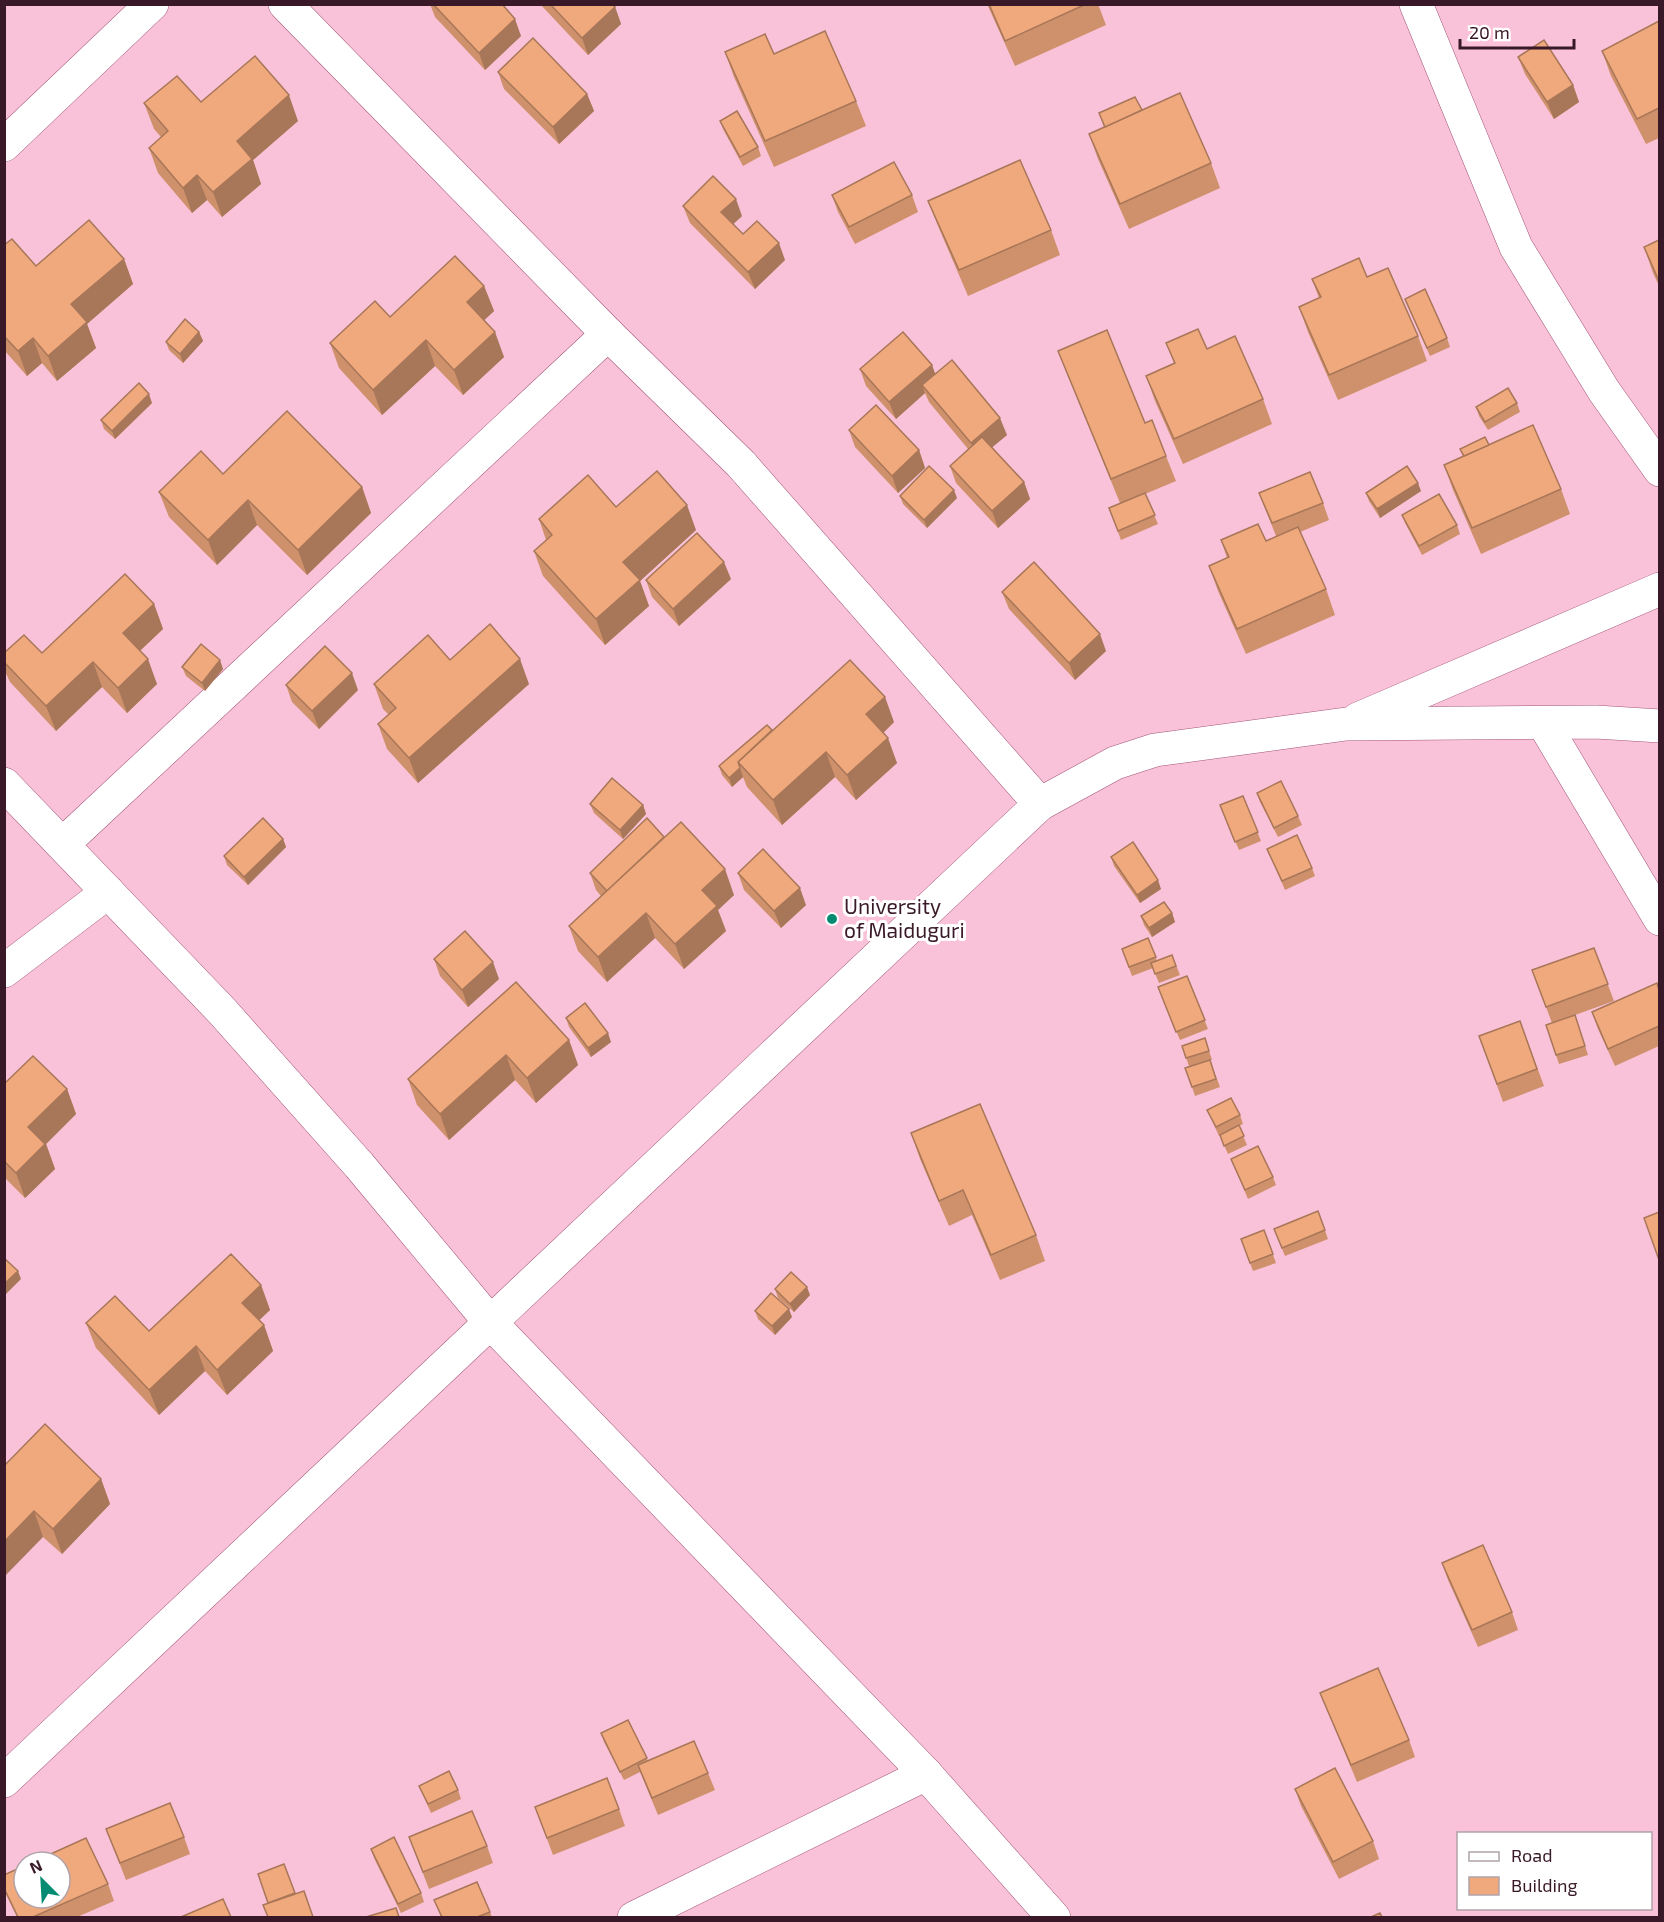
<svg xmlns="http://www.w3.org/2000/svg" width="1664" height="1922" font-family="'Exo 2',sans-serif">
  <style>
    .built { fill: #fac2d8; fill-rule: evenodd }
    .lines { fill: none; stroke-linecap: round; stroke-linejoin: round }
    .minor-casing { stroke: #a25678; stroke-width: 34 }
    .minor { stroke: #fff; stroke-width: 33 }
    .wall { fill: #ce916c }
    .shaded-wall { fill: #a87658 }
    .building { fill: #f0a97d; stroke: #a87658; stroke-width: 1.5 }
    .poi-dot { fill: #058b71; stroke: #fff; stroke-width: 2 }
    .labels { text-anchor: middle; stroke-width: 6; stroke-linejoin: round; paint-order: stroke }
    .poi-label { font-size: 21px; fill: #391927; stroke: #fff; text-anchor: start }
  </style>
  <rect width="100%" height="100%" fill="#f9d6e3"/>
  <path class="built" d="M5,5H1659V1917L5,1918ZM1458,1834H1650V1908H1458ZM24,1862H60V1898H24Z"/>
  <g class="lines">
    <g class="minor-casing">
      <g id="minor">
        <polyline points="285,4 608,334 741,464 1040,804"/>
        <polyline points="1416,4 1516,247 1604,391 1660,470"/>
        <polyline points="4,145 152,4"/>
        <polyline points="1358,719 1660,589"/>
        <polyline points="1544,724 1660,919"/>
        <polyline points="4,784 222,1011 359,1165 490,1322 926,1774 1054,1918"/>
        <polyline points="64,843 608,334"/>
        <polyline points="4,971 108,892"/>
        <polyline points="4,1781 1040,804 1115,763 1155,750 1346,724 1596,722 1660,726"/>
        <polyline points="634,1918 926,1774"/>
      </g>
    </g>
    <use href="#minor" class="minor"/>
  </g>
  <g class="wall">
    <polygon points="430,4 502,4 521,36 485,70 435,17"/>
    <polygon points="540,4 612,4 615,7 621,24 588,55"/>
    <polygon points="987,4 1098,4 1106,25 1015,66"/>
    <polygon points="1659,21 1659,138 1646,144 1611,76 1602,51"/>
    <polygon points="725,52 774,54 856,101 866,126 774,167 734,77"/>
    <polygon points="1518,57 1573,85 1579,102 1554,119 1525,74"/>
    <polygon points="498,72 587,94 594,111 559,144 504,89"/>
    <polygon points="201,102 298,121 253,160 261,184 222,217 207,200 192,213 158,173 149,148 161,137 154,129 144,103"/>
    <polygon points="1142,110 1211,163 1220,188 1129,229 1098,159 1089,134 1104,127 1099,113"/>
    <polygon points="720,121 758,147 761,156 743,166 723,129"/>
    <polygon points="832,195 912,195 918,212 855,244 838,212"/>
    <polygon points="928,201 1051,230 1060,255 968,296 938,226"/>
    <polygon points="683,206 742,216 733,224 743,234 785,260 755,289 690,223"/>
    <polygon points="1659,240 1659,286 1653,273 1644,247"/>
    <polygon points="4,245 36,266 124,259 133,284 87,324 96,348 57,381 42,363 27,376 4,350"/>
    <polygon points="1312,279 1418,336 1427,361 1338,400 1308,332 1299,307 1319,298"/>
    <polygon points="484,286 494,311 484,320 504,357 463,395 435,366 382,415 339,368 330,343 390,317"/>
    <polygon points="1405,299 1447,338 1450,347 1430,356"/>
    <polygon points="199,332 203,341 183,363 169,350 166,342"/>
    <polygon points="1166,343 1207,349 1263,399 1272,424 1183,464 1155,401 1146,376 1174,363"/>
    <polygon points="1058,351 1145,423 1166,456 1176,481 1145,494 1158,524 1121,540 1112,516 1120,503 1068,376"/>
    <polygon points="932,365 935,374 1007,435 992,447 1024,482 1030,499 998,528 956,483 950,466 968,449 929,402 925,393 896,419 866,386 860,369"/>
    <polygon points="152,403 115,439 104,429 101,420"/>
    <polygon points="1517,403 1520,412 1488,430 1479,416 1476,407"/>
    <polygon points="849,430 919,450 925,468 898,493 855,447"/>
    <polygon points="1489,445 1561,489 1570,514 1481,554 1453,490 1444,465 1463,457 1460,449"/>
    <polygon points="223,474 362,487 371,513 307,575 257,525 217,565 169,517 159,492"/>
    <polygon points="1421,491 1380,518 1369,501 1366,493"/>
    <polygon points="1259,493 1323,503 1329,520 1300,532 1326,589 1335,615 1246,654 1218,591 1209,566 1227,558 1221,540 1266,541 1276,536"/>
    <polygon points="900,496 957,498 927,528 903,504"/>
    <polygon points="616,507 696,530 640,581 649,606 605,645 543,576 534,551 546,540 539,519"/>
    <polygon points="1402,515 1457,525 1460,534 1422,555 1405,523"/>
    <polygon points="731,579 679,626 652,597 646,580"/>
    <polygon points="1002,592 1106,651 1075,680 1009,609"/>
    <polygon points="154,604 163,629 140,651 157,684 127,713 102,687 56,731 10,682 4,669 4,653 42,653"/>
    <polygon points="450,660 529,684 418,783 387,749 378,724 389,715 383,709 374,684"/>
    <polygon points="182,667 223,669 205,691 186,676"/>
    <polygon points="286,685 358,690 319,729 292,702"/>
    <polygon points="894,722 883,733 897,763 856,800 835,777 782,825 747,787 743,777 732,787 722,775 719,766 772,730"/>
    <polygon points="1257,793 1298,816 1302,825 1278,837 1260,802"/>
    <polygon points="1243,796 1261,841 1239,850 1220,805"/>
    <polygon points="590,804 643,805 646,814 623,839 594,813"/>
    <polygon points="664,837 734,895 718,910 726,931 684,969 655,938 607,982 578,951 569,926 601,896 596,890 590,873"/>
    <polygon points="283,839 286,847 248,885 227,865 224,856"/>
    <polygon points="1267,849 1312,868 1315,876 1285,890"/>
    <polygon points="1111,857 1161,889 1140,903 1114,866"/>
    <polygon points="738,873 806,905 781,928 744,890"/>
    <polygon points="1172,913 1175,922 1152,937 1144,925 1141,916"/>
    <polygon points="1148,938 1157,961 1172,955 1180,975 1159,983 1153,968 1132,976 1122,949"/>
    <polygon points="1594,948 1614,1001 1575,1015 1588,1055 1559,1064 1546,1025 1552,1023 1532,970"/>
    <polygon points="434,959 499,979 468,1007 440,976"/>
    <polygon points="1187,976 1208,1029 1180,1040 1161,996"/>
    <polygon points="1659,990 1659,1046 1615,1066 1598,1029 1592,1012"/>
    <polygon points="566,1018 611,1042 591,1057 569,1027"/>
    <polygon points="1520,1021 1544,1086 1503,1102 1479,1036"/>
    <polygon points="1205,1038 1212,1060 1210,1060 1220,1087 1195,1096 1192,1087 1189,1066 1182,1046"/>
    <polygon points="569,1040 578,1065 536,1103 515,1080 449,1140 417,1105 408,1079"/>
    <polygon points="4,1084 67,1089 76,1114 46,1144 55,1169 25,1198 4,1177"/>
    <polygon points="1207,1110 1240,1115 1243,1124 1239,1126 1247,1145 1228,1154 1220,1136 1219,1136"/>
    <polygon points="911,1133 1036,1235 1045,1261 1000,1280 972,1215 949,1226 920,1159"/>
    <polygon points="1231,1159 1273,1177 1276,1185 1248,1199"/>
    <polygon points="1318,1211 1328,1239 1285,1256 1274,1229"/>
    <polygon points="1264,1230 1276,1263 1253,1271 1241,1239"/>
    <polygon points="261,1285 270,1310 259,1320 264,1325 273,1351 227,1395 205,1371 159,1415 96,1348 86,1323 149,1331"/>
    <polygon points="775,1289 810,1295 794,1312 778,1298"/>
    <polygon points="755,1311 792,1317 775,1335 758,1319"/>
    <polygon points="4,1466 101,1479 110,1504 62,1554 43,1537"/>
    <polygon points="1442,1563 1512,1612 1518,1630 1478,1647 1448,1580"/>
    <polygon points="1320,1693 1409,1740 1415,1757 1357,1782 1327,1710"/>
    <polygon points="628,1720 648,1761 708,1773 715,1790 658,1815 640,1772 624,1780 604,1742 601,1733"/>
    <polygon points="419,1786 458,1790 461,1799 431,1813"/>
    <polygon points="1295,1789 1373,1841 1379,1859 1339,1879 1301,1806"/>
    <polygon points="535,1807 619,1809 625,1826 553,1855"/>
    <polygon points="106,1829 184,1837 190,1854 126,1880"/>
    <polygon points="409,1837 487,1846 493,1863 429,1889"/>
    <polygon points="371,1849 421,1893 424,1902 401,1913 374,1858"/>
    <polygon points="477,1882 492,1917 441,1917 434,1900"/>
    <polygon points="108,1884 114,1901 77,1917 17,1917 4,1890 4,1888"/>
  </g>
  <g class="shaded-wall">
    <polygon points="615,7 621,24 588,55 582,38"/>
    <polygon points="515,19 521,36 485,70 479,53"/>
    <polygon points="1573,85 1579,102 1554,119 1547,102"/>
    <polygon points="587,94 594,111 559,144 553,127"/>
    <polygon points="289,95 298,121 253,160 261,184 222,217 213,192 237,141"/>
    <polygon points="197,175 207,200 192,213 183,188"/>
    <polygon points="736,199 742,216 727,230 721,212"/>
    <polygon points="779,243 785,260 755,289 748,272"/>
    <polygon points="124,259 133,284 87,324 96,348 57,381 48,356 71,304"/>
    <polygon points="484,286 494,311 476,328 467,302"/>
    <polygon points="199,332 203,341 183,363 180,354"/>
    <polygon points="495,332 504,357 463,395 454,370"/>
    <polygon points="33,338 42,363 27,376 18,351"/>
    <polygon points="426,340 435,366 382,415 373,390"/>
    <polygon points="932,365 938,382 922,385 925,393 896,419 889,402"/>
    <polygon points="149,394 152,403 115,439 112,431"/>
    <polygon points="1000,418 1007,435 977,460 971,443"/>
    <polygon points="919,450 925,468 898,493 892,476"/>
    <polygon points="1024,482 1030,499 998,528 992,511"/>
    <polygon points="1418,483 1421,491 1380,518 1377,509"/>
    <polygon points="362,487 371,513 307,575 298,550"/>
    <polygon points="954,490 957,498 927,528 924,520"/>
    <polygon points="248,500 257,525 217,565 208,540"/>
    <polygon points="687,505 696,530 640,581 649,606 605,645 596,619 623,562"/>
    <polygon points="724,562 731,579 679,626 673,609"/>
    <polygon points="154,604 163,629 132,658 123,633"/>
    <polygon points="1100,634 1106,651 1075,680 1069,663"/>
    <polygon points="148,659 157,684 127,713 118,688"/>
    <polygon points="520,659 529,684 418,783 409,758"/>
    <polygon points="220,660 223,669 205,691 202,683"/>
    <polygon points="93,662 102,687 56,731 46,706"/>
    <polygon points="352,673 358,690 319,729 312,711"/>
    <polygon points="885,697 894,722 876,740 866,714"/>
    <polygon points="888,738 897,763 856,800 847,775"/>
    <polygon points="826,752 835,777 782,825 773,800"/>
    <polygon points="740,768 743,777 732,787 729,778"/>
    <polygon points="643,805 646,814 623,839 620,830"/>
    <polygon points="283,839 286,847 248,885 244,877"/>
    <polygon points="725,869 734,895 718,910 726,931 684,969 675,944 702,890"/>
    <polygon points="1158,880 1161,889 1140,903 1137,895"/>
    <polygon points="800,888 806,905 781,928 774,911"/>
    <polygon points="646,913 655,938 607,982 598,957"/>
    <polygon points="1172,913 1175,922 1152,937 1149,928"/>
    <polygon points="493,962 499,979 468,1007 462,990"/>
    <polygon points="608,1033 611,1042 591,1057 588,1048"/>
    <polygon points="569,1040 578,1065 536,1103 527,1078"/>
    <polygon points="506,1055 515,1080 449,1140 440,1114"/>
    <polygon points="67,1089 76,1114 46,1144 55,1169 25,1198 16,1173 28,1127"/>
    <polygon points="18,1271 21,1279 4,1296 4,1284"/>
    <polygon points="261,1285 270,1310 251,1328 242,1303"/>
    <polygon points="807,1287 810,1295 794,1312 790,1304"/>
    <polygon points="789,1309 792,1317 775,1335 772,1326"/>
    <polygon points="264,1325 273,1351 227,1395 217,1370"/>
    <polygon points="196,1346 205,1371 159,1415 149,1390"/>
    <polygon points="101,1479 110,1504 62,1554 53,1529"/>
    <polygon points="34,1511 43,1537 4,1577 4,1542"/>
  </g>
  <g class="building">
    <polygon points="433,4 502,4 515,19 479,53"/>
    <polygon points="550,4 612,4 615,7 582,38"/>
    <polygon points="989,4 1086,4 1005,41"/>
    <polygon points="1659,21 1659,108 1637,119 1602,51"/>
    <polygon points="825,31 856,101 765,141 725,52 765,34 774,54"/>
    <polygon points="533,38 587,94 553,127 498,72"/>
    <polygon points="1544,40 1573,85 1547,102 1518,57"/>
    <polygon points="255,56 289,95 237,141 252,159 213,192 197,175 183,188 149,148 168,131 144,103 177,76 201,102"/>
    <polygon points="1180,93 1211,163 1120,204 1089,134"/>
    <polygon points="1135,97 1142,110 1105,127 1099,113"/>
    <polygon points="737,111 758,147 740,157 720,121"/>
    <polygon points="1020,160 1051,230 959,270 928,201"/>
    <polygon points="894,162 912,195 849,227 832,195"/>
    <polygon points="713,176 736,199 721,212 743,234 757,221 779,243 748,272 683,206"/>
    <polygon points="89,220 124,259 71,304 87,322 48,356 33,338 18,351 4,336 4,245 12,239 36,266"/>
    <polygon points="1659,240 1659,281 1644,247"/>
    <polygon points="455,256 484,286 467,302 495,332 454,370 426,340 373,390 330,343 375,301 390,317"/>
    <polygon points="1359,258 1367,277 1388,268 1418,336 1329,375 1299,307 1321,297 1312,279"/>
    <polygon points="1425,289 1447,338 1427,348 1405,299"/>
    <polygon points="185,319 199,332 180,354 166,342"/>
    <polygon points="1198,329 1207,349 1235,336 1263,399 1174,439 1146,376 1175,363 1166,343"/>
    <polygon points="1107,330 1145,423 1152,420 1166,456 1111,479 1058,351"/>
    <polygon points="903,332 932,365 889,402 860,369"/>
    <polygon points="952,360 1000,418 971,443 922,385"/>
    <polygon points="139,383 149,394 112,431 101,420"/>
    <polygon points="1508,388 1517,403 1485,422 1476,407"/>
    <polygon points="876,405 919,450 892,476 849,430"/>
    <polygon points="287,411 362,487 298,550 248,500 208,540 159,492 201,451 223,474"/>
    <polygon points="1533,425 1561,489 1472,528 1444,465"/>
    <polygon points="982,437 1024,482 992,511 950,466"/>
    <polygon points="1485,437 1489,445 1464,456 1460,449"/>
    <polygon points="929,466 954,490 924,520 900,496"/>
    <polygon points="1407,466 1418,483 1377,509 1366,493"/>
    <polygon points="657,471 687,505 623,562 640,580 596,619 534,551 552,535 539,519 588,475 616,507"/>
    <polygon points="1310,472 1323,503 1272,523 1259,493"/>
    <polygon points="1145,493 1155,515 1118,531 1109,508"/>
    <polygon points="1439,494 1457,525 1419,546 1402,515"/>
    <polygon points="1258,524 1266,541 1298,527 1326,589 1237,629 1209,566 1229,557 1221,540"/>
    <polygon points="697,533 724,562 673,609 646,580"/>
    <polygon points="1034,562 1100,634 1069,663 1002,592"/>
    <polygon points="125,574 154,604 123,633 148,659 118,688 93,662 46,706 4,662 4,653 24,635 42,653"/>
    <polygon points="490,624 520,659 409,758 378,724 396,708 374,684 428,635 450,660"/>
    <polygon points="201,644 220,660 202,683 182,667"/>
    <polygon points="325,646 352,673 312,711 286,685"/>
    <polygon points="850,660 885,697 866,714 888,738 847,775 826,752 773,800 738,762"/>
    <polygon points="767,725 772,730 738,762 740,768 729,778 719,766"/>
    <polygon points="612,778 643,805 620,830 590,804"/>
    <polygon points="1281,781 1298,816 1274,828 1257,793"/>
    <polygon points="1243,796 1258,832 1235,842 1220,805"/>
    <polygon points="263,818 283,839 244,877 224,856"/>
    <polygon points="647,818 664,837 607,891 590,873"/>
    <polygon points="681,822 725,869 702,890 717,906 675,944 646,913 598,957 569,926"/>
    <polygon points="1297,835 1312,868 1282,881 1267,849"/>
    <polygon points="1133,842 1158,880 1137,895 1111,857"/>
    <polygon points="763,849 800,888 774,911 738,873"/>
    <polygon points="1164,902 1172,913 1149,928 1141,916"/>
    <polygon points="465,931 493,962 462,990 434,959"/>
    <polygon points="1148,938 1156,957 1129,967 1122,949"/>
    <polygon points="1594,948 1608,984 1546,1007 1532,970"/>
    <polygon points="1172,955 1176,966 1155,974 1151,963"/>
    <polygon points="1187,976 1205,1020 1176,1032 1158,987"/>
    <polygon points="516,982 569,1040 527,1078 506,1055 440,1114 408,1079"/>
    <polygon points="1657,983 1659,990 1659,1026 1608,1049 1592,1012"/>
    <polygon points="585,1003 608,1033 588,1048 566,1018"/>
    <polygon points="1575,1015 1585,1046 1556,1055 1546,1025"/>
    <polygon points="1520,1021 1537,1069 1497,1084 1479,1036"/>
    <polygon points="1205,1038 1209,1051 1186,1058 1182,1046"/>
    <polygon points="33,1056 67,1089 28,1127 45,1144 16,1173 4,1161 4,1084"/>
    <polygon points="1210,1060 1216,1079 1192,1087 1185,1068"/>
    <polygon points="1231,1098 1240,1115 1216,1127 1207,1110"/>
    <polygon points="980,1104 1036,1235 991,1255 963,1190 939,1201 911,1133"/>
    <polygon points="1239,1125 1244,1136 1224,1146 1220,1135"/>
    <polygon points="1258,1146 1273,1177 1245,1190 1231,1159"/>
    <polygon points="1318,1211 1325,1230 1282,1248 1274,1229"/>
    <polygon points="1659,1212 1659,1260 1644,1218"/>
    <polygon points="1264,1230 1273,1254 1250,1263 1241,1239"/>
    <polygon points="231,1254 261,1285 242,1303 264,1325 217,1370 196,1346 149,1390 86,1323 115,1296 149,1331"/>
    <polygon points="4,1258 18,1271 4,1284"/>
    <polygon points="791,1272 807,1287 790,1304 775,1289"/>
    <polygon points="771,1293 789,1309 772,1326 755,1311"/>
    <polygon points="45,1424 101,1479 53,1529 34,1511 4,1542 4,1466"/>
    <polygon points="1483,1545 1512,1612 1472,1630 1442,1563"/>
    <polygon points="1378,1668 1409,1740 1351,1765 1320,1693"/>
    <polygon points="628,1720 647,1758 620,1772 601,1733"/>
    <polygon points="694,1741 708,1773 652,1798 638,1765"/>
    <polygon points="1335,1768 1373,1841 1333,1862 1295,1789"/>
    <polygon points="449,1771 458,1790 428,1804 419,1786"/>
    <polygon points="607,1778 619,1809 547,1838 535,1807"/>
    <polygon points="170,1803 184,1837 120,1863 106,1829"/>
    <polygon points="472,1811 487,1846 423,1872 409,1837"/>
    <polygon points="394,1837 421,1893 398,1904 371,1849"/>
    <polygon points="86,1838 108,1884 33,1917 18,1917 4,1888 4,1875 24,1866 24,1898 60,1898 60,1862 33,1862"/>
    <polygon points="284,1864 295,1893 268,1903 258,1874"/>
    <polygon points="477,1882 490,1912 477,1917 442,1917 434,1900"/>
    <polygon points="304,1891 313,1917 268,1917 263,1905"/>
    <polygon points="223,1899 231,1917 181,1917"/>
    <polygon points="396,1908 399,1917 366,1917"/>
    <polygon points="1380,1913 1382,1917 1371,1917"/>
  </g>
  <circle class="poi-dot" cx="832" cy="919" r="6"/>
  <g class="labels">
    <g class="poi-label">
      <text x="844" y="914">University<tspan x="844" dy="24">of Maiduguri</tspan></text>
    </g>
  </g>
  <rect width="1664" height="1922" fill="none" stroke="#391927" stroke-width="12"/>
  <rect x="1457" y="1832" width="195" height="78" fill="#ffffff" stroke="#b0a3a9" stroke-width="1.5"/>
  <rect x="1469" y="1852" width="30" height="9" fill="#ffffff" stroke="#b0a3a9" stroke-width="1.5"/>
  <text x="1511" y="1862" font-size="18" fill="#391927">Road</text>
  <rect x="1469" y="1877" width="30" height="18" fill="#f0a97d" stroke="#b0a3a9" stroke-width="1.5"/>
  <text x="1511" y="1892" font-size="18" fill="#391927">Building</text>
  <g transform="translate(42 1880) rotate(336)"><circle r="28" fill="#ffffff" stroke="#b0a3a9" stroke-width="1.5"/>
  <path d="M0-4.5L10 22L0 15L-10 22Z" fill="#058b71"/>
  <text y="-9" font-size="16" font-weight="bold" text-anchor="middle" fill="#391927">N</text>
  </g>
  <path d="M1460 39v9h114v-9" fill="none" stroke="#391927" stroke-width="3"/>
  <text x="1469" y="39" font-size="18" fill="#391927" stroke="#ffffff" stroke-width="4.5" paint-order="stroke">20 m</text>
</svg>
